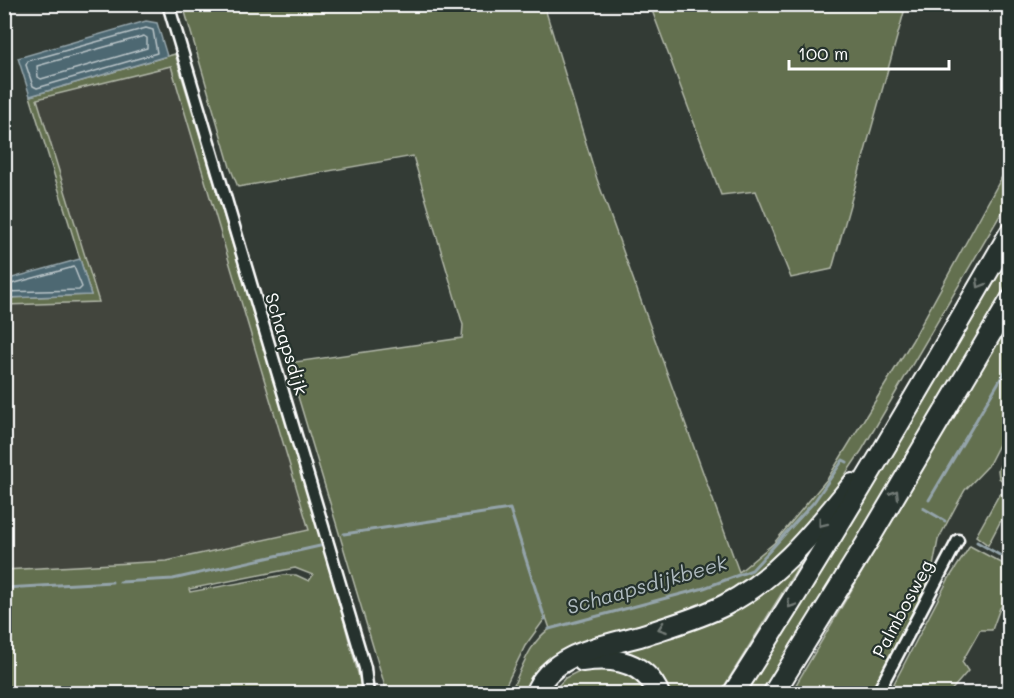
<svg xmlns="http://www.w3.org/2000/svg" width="1014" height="698" font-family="Mali,sans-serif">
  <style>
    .built { fill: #43453e }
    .green { fill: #636f50; stroke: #b1b7a8; stroke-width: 1.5; fill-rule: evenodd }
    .water { fill: #4d6872; stroke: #94a4aa; stroke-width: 1.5 }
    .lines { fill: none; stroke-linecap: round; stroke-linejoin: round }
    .shore { stroke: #b8c3c7; stroke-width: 1.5 }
    .stream { stroke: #94a4aa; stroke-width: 3 }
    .minor-casing { stroke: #fff; stroke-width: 15 }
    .motorway-casing { stroke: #fff; stroke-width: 24 }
    .minor { stroke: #26332d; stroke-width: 10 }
    .motorway { stroke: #26332d; stroke-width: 20 }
    .oneway { stroke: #727a76 }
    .labels { text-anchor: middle; stroke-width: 4.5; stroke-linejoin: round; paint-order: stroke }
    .street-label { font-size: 18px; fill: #fff; stroke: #26332d }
    .water-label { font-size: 20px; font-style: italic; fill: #afbbc0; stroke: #26332d }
  </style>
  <rect width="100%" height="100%" fill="#333b35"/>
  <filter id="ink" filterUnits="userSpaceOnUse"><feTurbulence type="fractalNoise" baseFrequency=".0167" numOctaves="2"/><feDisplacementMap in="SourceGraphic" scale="12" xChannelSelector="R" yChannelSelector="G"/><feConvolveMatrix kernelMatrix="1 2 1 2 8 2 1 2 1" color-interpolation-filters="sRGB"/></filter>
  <g filter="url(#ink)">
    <polygon class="built" points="171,66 310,530 167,561 5,570 4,305 99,302 37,99"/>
    <g class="green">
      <path d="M183,5H544L597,179L739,572L774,543L828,478L912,341L1009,164V200L862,450L826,503L781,558L736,590L690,612L591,642L530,693H510C520,673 530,640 550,629L546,617L525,646L502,693H387L288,363L462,338L463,325L413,156L238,187L230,167Z"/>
      <polygon points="650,5 906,5 832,269 791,278 756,191 721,195"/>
      <path d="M175,54L322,541L362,688L341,691V694L304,693L305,690L258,694L5,693L4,570L167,561L309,530L171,66L37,99L99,302L5,305V298L91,295L30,96ZM295,568L313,575L309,581L296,575H284L190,592L189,589Z"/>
      <polygon points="1009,242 1009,280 893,484 763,693 741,694"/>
      <polygon points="1009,322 1009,425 988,466 965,490 956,506 938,540 931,577 871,693 791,693"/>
      <polygon points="1009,448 1009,485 999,478 998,470"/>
      <polygon points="1000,493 1009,497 1009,505 988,545 976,536"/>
      <polygon points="822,528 720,693 663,693 596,653 709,617"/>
      <polygon points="970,546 1009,567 1009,599 1000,608 992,630 980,630 962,662 968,671 949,693 889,693 948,580"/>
      <path d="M585,668C615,668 630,667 649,694H551L565,678Z"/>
    </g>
    <g class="water">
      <polygon points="146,21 157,23 167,56 30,96 18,58"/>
      <polygon points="80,259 91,295 5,298 5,280"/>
    </g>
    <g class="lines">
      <g class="shore">
        <polygon points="146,28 153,30 157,53 37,88 33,86 26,65 28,61"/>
        <polygon points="144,36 147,38 147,48 41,79 38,77 37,66"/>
        <polyline points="4,286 74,267 82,287 79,290 4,292"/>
      </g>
      <g class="stream">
        <polyline points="929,500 1010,363"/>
        <polyline points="923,508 945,521"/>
        <polyline points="344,534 510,509 545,619"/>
        <polyline points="977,542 1010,561"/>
        <polyline points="120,582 173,579 320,546"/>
        <polyline points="4,588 112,582"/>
        <polyline points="549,629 704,588 752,570 814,502 843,460 847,462"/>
      </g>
      <g class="minor-casing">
        <g id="minor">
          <polyline points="168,4 365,668 368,694"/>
          <polyline points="877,694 958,540"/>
        </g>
      </g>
      <g class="motorway-casing">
        <g id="motorway">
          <path d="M583,661C614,656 645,662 659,694"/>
          <path d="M535,694C551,652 607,646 643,635C670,626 700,618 725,605C779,577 815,530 853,484"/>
          <path d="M733,694C830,543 920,389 1010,233"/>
          <polyline points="773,694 866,544 1010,301"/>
        </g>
      </g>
      <use href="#minor" class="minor"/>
      <use href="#motorway" class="motorway"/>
    </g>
    <defs><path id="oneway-chevron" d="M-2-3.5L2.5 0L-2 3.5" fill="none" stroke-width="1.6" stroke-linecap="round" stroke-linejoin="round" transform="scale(1.5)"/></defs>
    <g class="oneway">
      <use href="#oneway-chevron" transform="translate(980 284) rotate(120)"/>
      <use href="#oneway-chevron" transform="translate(895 494) rotate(-59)"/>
      <use href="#oneway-chevron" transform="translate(822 523) rotate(128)"/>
      <use href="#oneway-chevron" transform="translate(791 604) rotate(123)"/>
      <use href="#oneway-chevron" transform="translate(662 628) rotate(161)"/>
    </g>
  </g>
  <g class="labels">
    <g class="street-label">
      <text transform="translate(286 344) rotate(73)" y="6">Schaapsdijk</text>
      <text transform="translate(903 609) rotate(-62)" y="6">Palmbosweg</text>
    </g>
    <g class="water-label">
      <text transform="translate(647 585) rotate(-16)" y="7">Schaapsdijkbeek</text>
    </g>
  </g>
  <rect width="1014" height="698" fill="none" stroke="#26332d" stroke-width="24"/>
  <rect x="12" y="12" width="990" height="674" fill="none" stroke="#fff" stroke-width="2" filter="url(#ink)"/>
  <path d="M789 60v9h160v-9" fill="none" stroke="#ffffff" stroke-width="3"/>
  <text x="798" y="60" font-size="18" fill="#ffffff" stroke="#26332d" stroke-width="4.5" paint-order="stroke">100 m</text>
</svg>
